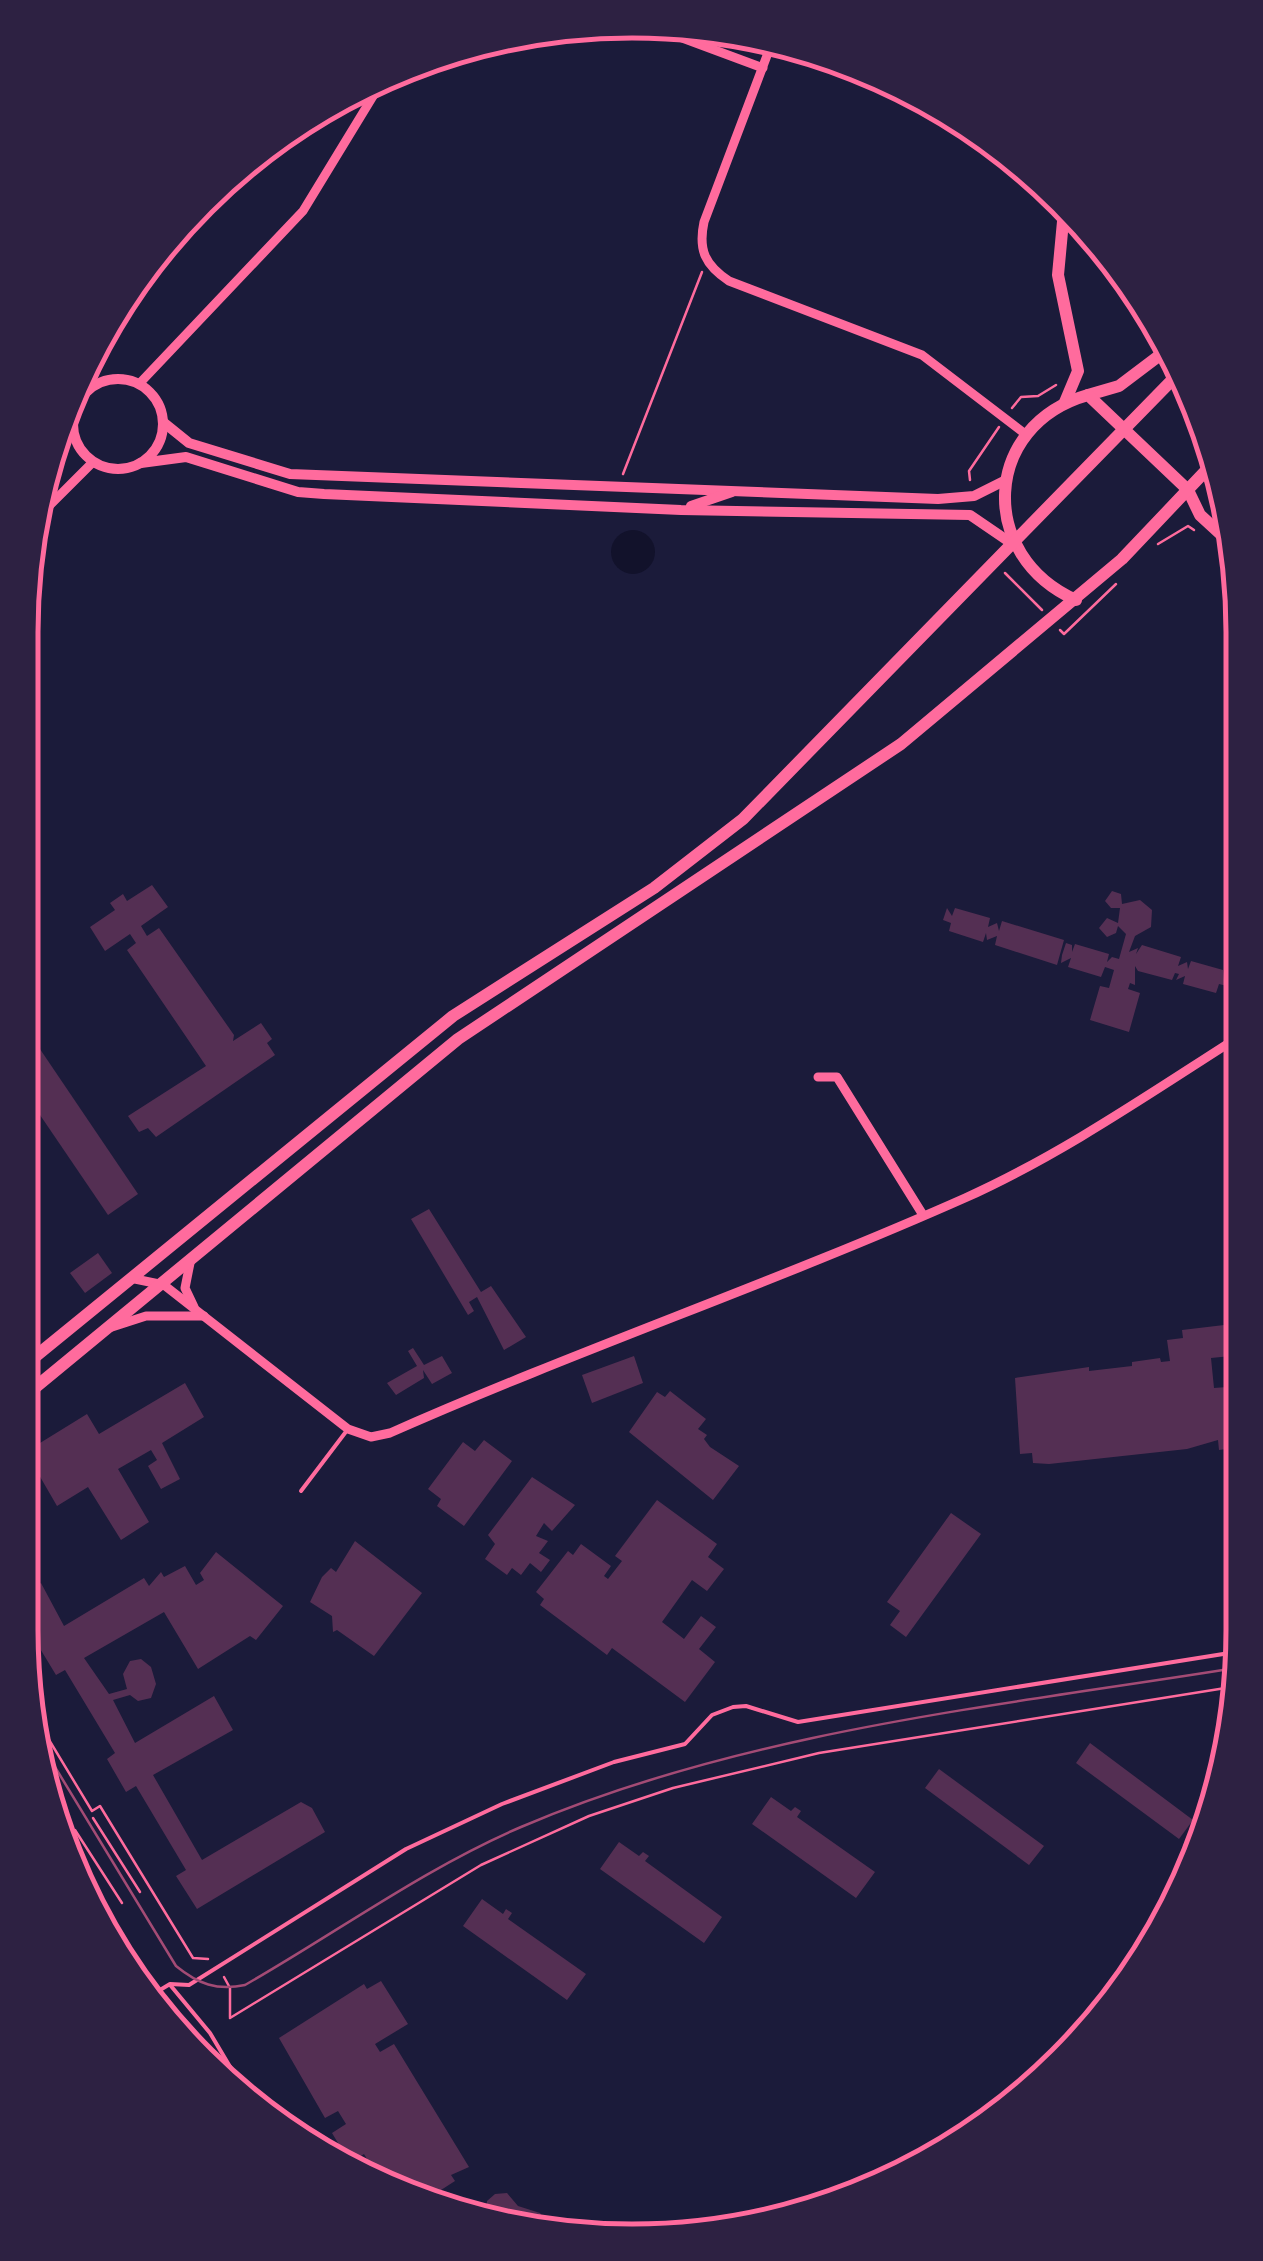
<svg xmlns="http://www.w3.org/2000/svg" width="1263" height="2261" font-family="'DejaVu Sans',sans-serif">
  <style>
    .water { fill: #12122b }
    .building { fill: #542f53 }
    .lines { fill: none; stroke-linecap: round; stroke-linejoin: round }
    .path { stroke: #ff6b9d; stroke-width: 2.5 }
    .service { stroke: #ff6b9d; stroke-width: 4 }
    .minor { stroke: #ff6b9d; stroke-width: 9 }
    .tertiary { stroke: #ff6b9d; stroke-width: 10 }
    .secondary { stroke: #ff6b9d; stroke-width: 12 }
    .tram { stroke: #a44b75; stroke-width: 2.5 }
    .rim { fill: none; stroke: #ff6b9d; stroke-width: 5 }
  </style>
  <rect width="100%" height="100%" fill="#1b1b3a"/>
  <circle class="water" cx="633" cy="552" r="22"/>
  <g class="building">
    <polygon points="152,885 168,907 141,926 147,936 159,928 234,1035 233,1041 261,1023 272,1039 267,1043 275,1055 156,1137 148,1128 139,1132 128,1116 206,1066 127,950 136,943 130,934 105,951 90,927 115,910 110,903 123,894 127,901"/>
    <polygon points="1112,891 1121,894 1122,904 1140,900 1152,910 1151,927 1135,936 1129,952 1138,948 1136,954 1142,945 1181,957 1178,966 1187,962 1188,969 1191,961 1223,970 1224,980 1239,932 1239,962 1231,987 1219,984 1216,993 1183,984 1185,976 1176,980 1179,974 1175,973 1172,980 1138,971 1135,966 1135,985 1130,983 1128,989 1140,993 1129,1032 1090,1020 1100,986 1109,988 1114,970 1105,967 1101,977 1068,967 1071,958 1061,963 1062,955 1066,943 1072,945 1072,952 1075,944 1109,954 1107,962 1112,957 1119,959 1126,934 1118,926 1116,933 1107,937 1099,928 1107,918 1118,923 1120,908 1111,908 1105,901"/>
    <polygon points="947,908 952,916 955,908 990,918 988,927 997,923 999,931 1002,921 1064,940 1057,965 995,945 997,936 987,940 986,933 983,942 949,931 951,923 943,920"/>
    <polygon points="21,1021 138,1194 108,1215 21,1087"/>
    <polygon points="429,1209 481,1292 491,1286 526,1337 504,1350 477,1297 469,1302 474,1311 468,1315 411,1219"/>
    <polygon points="98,1253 112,1273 85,1293 70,1273"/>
    <polygon points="1241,1323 1241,1355 1211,1358 1214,1388 1241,1386 1241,1447 1219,1450 1218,1440 1187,1449 1049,1464 1033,1463 1032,1453 1020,1454 1015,1378 1089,1367 1089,1371 1132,1366 1132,1362 1160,1358 1161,1362 1170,1361 1167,1340 1183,1338 1182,1330"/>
    <polygon points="413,1348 424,1365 442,1356 452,1373 432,1384 423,1370 424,1378 396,1395 387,1383 417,1366 408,1351"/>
    <polygon points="634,1356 643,1383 592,1403 582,1375"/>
    <polygon points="185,1383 204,1417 162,1443 180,1479 161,1489 148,1466 157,1460 151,1450 118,1469 149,1522 121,1540 88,1487 57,1506 20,1442 20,1426 27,1421 40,1443 87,1414 99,1434"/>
    <polygon points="670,1391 706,1419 698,1429 707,1435 704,1439 710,1447 739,1466 713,1500 629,1432 657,1392 665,1397"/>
    <polygon points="484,1440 512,1461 464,1526 437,1506 441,1499 428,1489 463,1442 475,1451"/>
    <polygon points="532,1477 575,1505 552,1531 544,1523 536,1536 548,1541 539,1553 550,1560 541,1572 530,1563 521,1575 512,1568 507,1575 485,1559 495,1544 488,1535"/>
    <polygon points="657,1500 717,1544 708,1557 724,1569 707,1591 692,1580 662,1622 684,1639 701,1616 716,1627 699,1649 715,1662 685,1702 612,1648 607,1655 540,1605 544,1599 536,1592 568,1551 573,1555 581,1544 611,1566 604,1576 608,1579 622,1561 615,1556"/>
    <polygon points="951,1513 981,1534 906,1637 890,1625 900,1611 887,1602"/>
    <polygon points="355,1541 422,1593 374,1656 337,1630 333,1632 332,1616 310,1602 322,1577 331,1568 336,1572"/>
    <polygon points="216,1552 283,1606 256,1640 250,1636 198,1669 164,1612 84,1658 109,1694 127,1689 123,1674 130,1661 141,1659 151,1667 156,1684 151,1698 138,1701 130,1695 113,1700 135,1743 214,1696 233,1730 153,1775 202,1860 301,1802 312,1808 325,1832 197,1909 176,1876 186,1870 136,1786 126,1792 107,1759 115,1753 65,1670 56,1675 36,1642 40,1639 35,1630 31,1633 20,1618 20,1595 41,1583 64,1626 144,1578 149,1586 161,1572 164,1577 185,1566 196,1585 204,1580 200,1573"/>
    <polygon points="1090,1743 1193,1820 1179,1839 1076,1763"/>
    <polygon points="939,1769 1044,1846 1029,1865 925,1788"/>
    <polygon points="771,1797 791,1811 795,1807 801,1811 797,1817 875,1872 856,1898 752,1824"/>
    <polygon points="619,1842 639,1856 643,1852 649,1856 645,1861 722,1917 704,1943 600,1869"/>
    <polygon points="482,1899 503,1914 506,1909 512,1913 508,1919 586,1974 567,2000 463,1926"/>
    <polygon points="381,1981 408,2024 375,2044 380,2052 394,2044 469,2167 451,2175 455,2181 427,2199 362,2170 370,2164 364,2154 350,2163 332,2133 346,2124 338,2111 325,2118 279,2038 364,1984 367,1989"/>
    <polygon points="507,2193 518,2206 540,2213 550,2228 491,2221 486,2213 487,2201 495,2194"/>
  </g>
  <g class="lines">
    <g class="path">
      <polyline points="1012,408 1021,397 1038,396 1056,385"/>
      <polyline points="623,474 702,272"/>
      <polyline points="970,480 969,471 999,427"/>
      <polyline points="1158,544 1188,526 1194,530"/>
      <polyline points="1229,562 1238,570"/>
      <polyline points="1005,573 1042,610"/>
      <polyline points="1060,630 1064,634 1116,584"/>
      <polyline points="34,1715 92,1811 100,1806 193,1958 208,1959"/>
      <polyline points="93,1818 140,1892"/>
      <polyline points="75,1830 122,1903"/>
      <polyline points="224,1977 230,1988 230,2017"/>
      <polyline points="230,2018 481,1865 589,1816 673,1788 819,1753 1238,1686"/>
    </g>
    <g class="service">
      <polyline points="301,1491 348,1429"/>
      <polyline points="171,1986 210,2033 248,2097"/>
      <polyline points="145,1999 170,1984 189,1985 406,1849 502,1804 614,1762 685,1744 712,1715 733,1707 746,1706 798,1722 1242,1651"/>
    </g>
    <g class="minor">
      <polyline points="658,29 763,68"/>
      <path d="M771,45L704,222C698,250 705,265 729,281L922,355L1024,433"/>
      <polyline points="139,384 303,211 378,88"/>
      <polyline points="33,522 93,462"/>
      <polyline points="818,1077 837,1077 923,1215"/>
      <polyline points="190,1263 185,1288 194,1307"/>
      <path d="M135,1279L164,1285L348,1429L371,1437L390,1433C580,1349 776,1282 965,1198C1061,1155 1152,1092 1240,1036"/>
      <polyline points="112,1327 146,1316 204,1316"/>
    </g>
    <g class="tertiary">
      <circle cx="118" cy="424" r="45"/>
      <polyline points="163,422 189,443 290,474 938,499 974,496 1006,480"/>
      <polyline points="141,463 186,457 298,492 324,494 681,510 970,515 1011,543"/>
      <polyline points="691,506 732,492"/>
    </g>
    <g class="secondary">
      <polyline points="1065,200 1058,275 1078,371 1065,402"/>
      <polyline points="1099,242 1125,274"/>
      <polyline points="1088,395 1119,386 1168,349"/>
      <path d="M1076,600C977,556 982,425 1088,395L1188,490L1200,515L1237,549"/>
      <polyline points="20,1369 453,1016 654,888 743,819 1180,372"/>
      <polyline points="20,1400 458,1039 901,744 1122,559 1216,460"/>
    </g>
    <g class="tram">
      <polyline points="1203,419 1203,446 1221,482"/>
      <polyline points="1226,510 1228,512"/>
      <path d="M38,1739L176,1966C198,1984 217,1991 245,1985C336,1933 425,1868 521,1827C748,1730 1000,1706 1242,1667"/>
    </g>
  </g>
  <path d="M0 0H1263V2261H0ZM632 38H632A594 594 0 0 1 1226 632V1630A594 594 0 0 1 632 2224H632A594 594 0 0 1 38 1630V632A594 594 0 0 1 632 38Z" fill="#2d2142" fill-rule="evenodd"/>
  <path class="rim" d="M632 38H632A594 594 0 0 1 1226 632V1630A594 594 0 0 1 632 2224H632A594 594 0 0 1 38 1630V632A594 594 0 0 1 632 38Z"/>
</svg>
